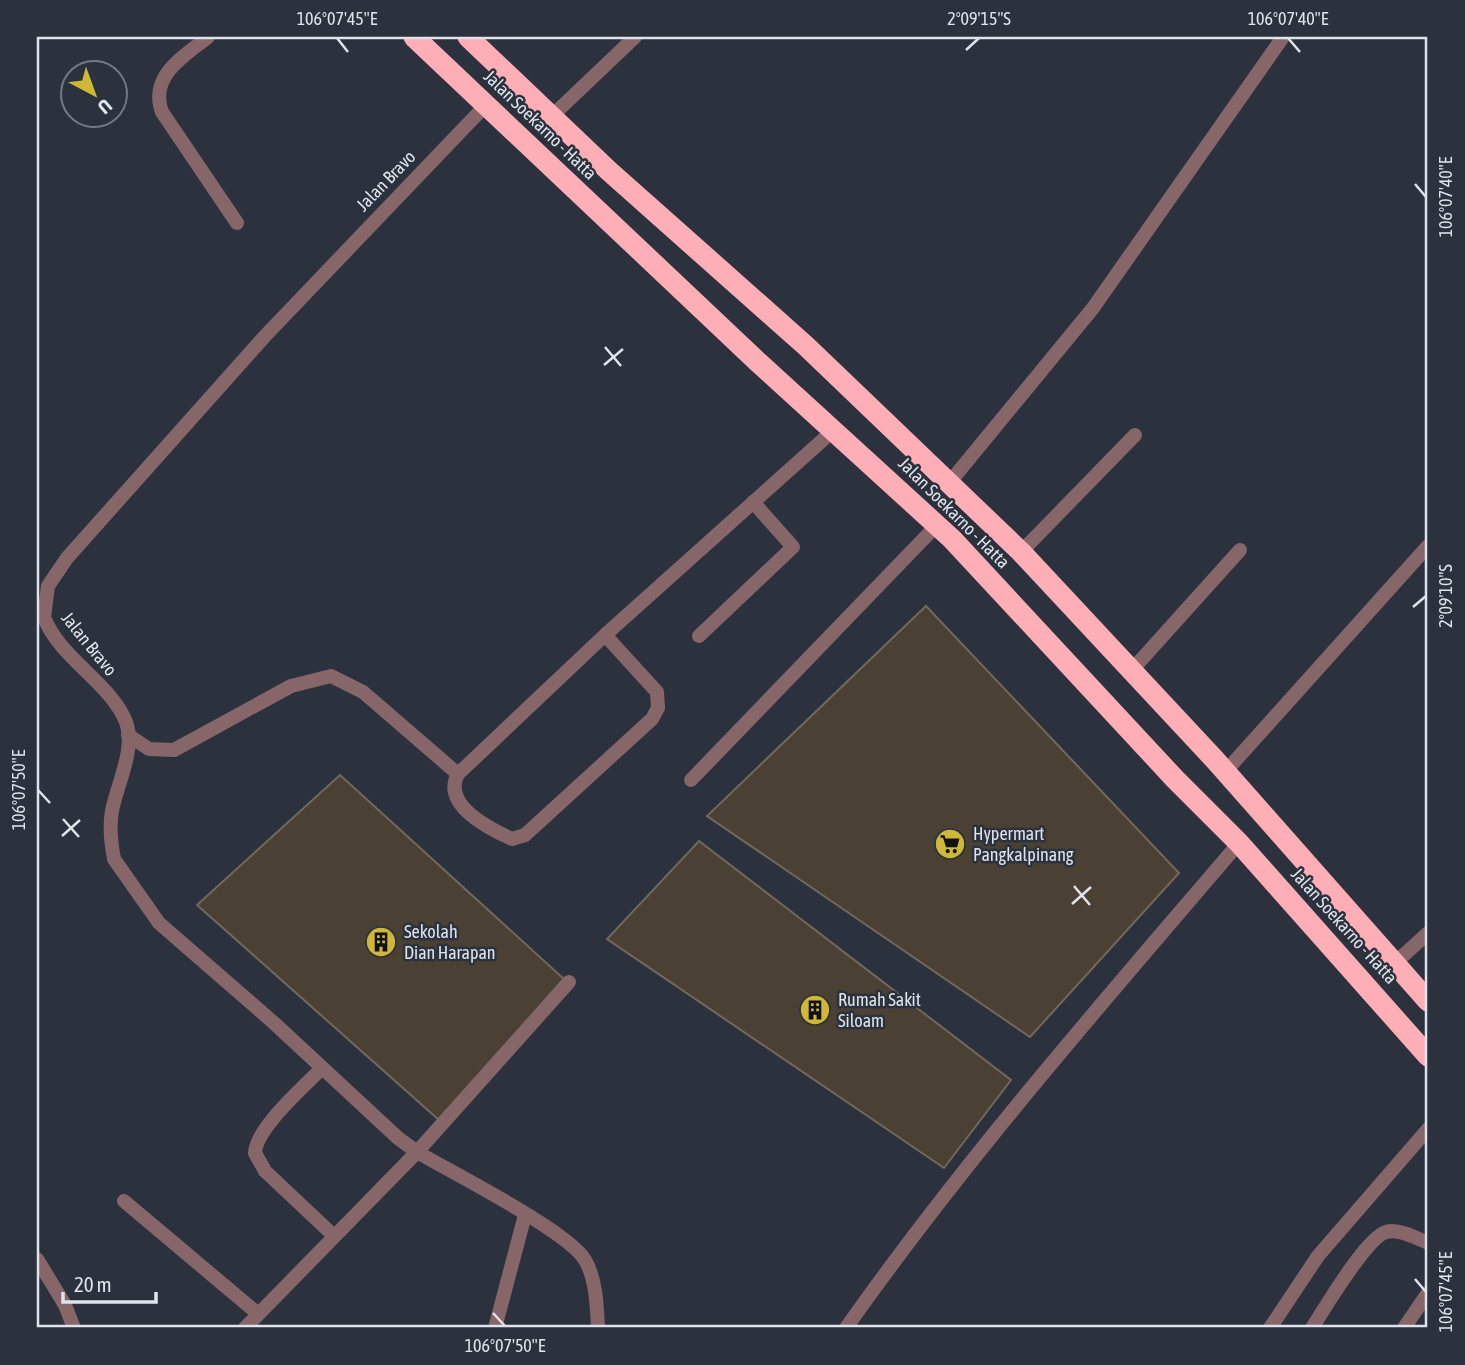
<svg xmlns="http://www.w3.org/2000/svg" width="1465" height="1365" font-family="'Asap Condensed',sans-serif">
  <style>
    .building { fill: #4a4034; stroke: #72685b; stroke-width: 2 }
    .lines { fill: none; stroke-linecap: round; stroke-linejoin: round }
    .lane { stroke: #876669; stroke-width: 14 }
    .street { stroke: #876669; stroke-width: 14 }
    .highway { stroke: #feaeb6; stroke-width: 21 }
    .ticks { fill: none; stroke: #dfe3eb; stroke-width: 2.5 }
    .labels { text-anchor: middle; stroke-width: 5; stroke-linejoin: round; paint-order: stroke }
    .street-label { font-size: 18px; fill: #dfe3eb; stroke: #2b313d }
    .poi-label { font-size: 18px; fill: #dfe3eb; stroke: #2b313d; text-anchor: start }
    .neatline { fill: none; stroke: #dfe3eb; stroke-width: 2.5 }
    .ticks-label { font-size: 18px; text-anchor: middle; fill: #dfe3eb }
  </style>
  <rect width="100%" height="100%" fill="#2b313d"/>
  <g class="building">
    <polygon points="926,606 1179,873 1030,1037 707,816"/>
    <polygon points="340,775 564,979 439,1120 197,905"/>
    <polygon points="699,841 1011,1080 944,1168 607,939"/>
  </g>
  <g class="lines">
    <g class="lane">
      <polyline points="552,116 635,37"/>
      <polyline points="1021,552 1135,435"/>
      <path d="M605,635L657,692L658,708L652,719L525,835L512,839C490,829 441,805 458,774L605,635L835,429"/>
      <polyline points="699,636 793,547 753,502"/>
      <polyline points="1132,670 1240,550"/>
      <polyline points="128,735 149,749 174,750 291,686 331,676 363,692 458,774"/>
      <polyline points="1225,772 1428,546"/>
      <polyline points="691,780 937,525"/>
      <polyline points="124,1201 257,1313"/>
      <polyline points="37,1259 65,1305 74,1328"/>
      <polyline points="1270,1328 1318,1256 1428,1129"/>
      <path d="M1312,1328C1325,1308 1366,1238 1386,1232C1398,1228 1417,1238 1428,1243"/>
      <polyline points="1404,1328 1428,1293"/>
    </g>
    <g class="street">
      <path d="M208,37C183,57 149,76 162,112L237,223"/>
      <path d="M485,106L265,336L67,558L48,586L44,617C59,658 111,683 126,722C136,749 117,784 112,811C109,827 111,843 114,859L159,923L274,1023L398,1138L417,1152C451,1172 568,1231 585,1260C596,1278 597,1307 598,1328"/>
      <polyline points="950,482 1093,308 1283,37"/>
      <polyline points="1395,963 1428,933"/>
      <path d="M321,1069C303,1088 256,1128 255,1153L265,1171L333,1235"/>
      <polyline points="245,1328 417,1152 569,982"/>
      <polyline points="495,1328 525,1215"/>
      <path d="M846,1328C966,1158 1104,1001 1239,843"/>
    </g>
    <g class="highway">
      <polyline points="414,37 759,363 952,539 1175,779 1239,843 1428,1056"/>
      <polyline points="468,37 609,171 806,346 1021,552 1216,761 1428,1001"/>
    </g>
  </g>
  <path class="ticks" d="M337,38L348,52M1288,38L1300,52M966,50L979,38M1415,184L1426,197M605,347L621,366M604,365L623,349M1413,607L1426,596M38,790L50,803M63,819L79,837M62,836L80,820M1074,886L1090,905M1072,904L1091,887M1415,1279L1426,1292M493,1313L505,1326"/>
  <defs>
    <g id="supermarket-disc" transform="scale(1.575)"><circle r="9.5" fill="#cfb837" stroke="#2b313d"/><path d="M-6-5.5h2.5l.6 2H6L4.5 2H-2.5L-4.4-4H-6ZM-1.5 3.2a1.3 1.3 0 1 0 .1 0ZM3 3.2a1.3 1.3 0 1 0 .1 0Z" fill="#111"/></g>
    <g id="building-disc" transform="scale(1.575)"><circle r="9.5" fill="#cfb837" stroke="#2b313d"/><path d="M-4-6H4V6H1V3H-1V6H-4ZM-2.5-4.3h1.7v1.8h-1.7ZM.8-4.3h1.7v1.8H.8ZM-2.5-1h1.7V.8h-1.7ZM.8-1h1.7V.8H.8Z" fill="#111"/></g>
  </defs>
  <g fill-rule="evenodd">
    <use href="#supermarket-disc" x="950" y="844"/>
    <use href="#building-disc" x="381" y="942"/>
    <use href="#building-disc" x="815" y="1010"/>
  </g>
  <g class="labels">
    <g class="street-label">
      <text transform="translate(540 125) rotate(44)" y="6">Jalan Soekarno - Hatta</text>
      <text transform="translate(386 181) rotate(-46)" y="6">Jalan Bravo</text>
      <text transform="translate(954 513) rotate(45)" y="6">Jalan Soekarno - Hatta</text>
      <text transform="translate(89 644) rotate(51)" y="6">Jalan Bravo</text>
      <text transform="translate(1344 926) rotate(48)" y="6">Jalan Soekarno - Hatta</text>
    </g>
    <g class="poi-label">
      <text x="973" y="840">Hypermart<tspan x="973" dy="21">Pangkalpinang</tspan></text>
      <text x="404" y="938">Sekolah<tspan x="404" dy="21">Dian Harapan</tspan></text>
      <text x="838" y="1006">Rumah Sakit<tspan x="838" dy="21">Siloam</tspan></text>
    </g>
  </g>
  <rect width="1465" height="1365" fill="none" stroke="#2b313d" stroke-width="77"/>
  <g transform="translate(94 94) rotate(139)"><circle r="33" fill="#2b313d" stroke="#737883" stroke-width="2"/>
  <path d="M0-5L12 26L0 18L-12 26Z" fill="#cfb837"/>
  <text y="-10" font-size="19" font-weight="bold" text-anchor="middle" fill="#dfe3eb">U</text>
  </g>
  <path d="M63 1292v10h93v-10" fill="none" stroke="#dfe3eb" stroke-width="3.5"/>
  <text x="74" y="1292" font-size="21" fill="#dfe3eb" stroke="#2b313d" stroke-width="5" paint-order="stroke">20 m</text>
  <rect x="38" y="38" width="1388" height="1288" class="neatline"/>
  <g class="ticks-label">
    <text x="337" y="25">106°07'45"E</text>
    <text x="979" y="25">2°09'15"S</text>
    <text x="1288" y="25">106°07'40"E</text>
    <text transform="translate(1446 197) rotate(-90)" y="6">106°07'40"E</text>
    <text transform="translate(1446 596) rotate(-90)" y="6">2°09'10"S</text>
    <text transform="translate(19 790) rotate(-90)" y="6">106°07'50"E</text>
    <text transform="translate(1446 1292) rotate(-90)" y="6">106°07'45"E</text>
    <text x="505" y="1352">106°07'50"E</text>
  </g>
</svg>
